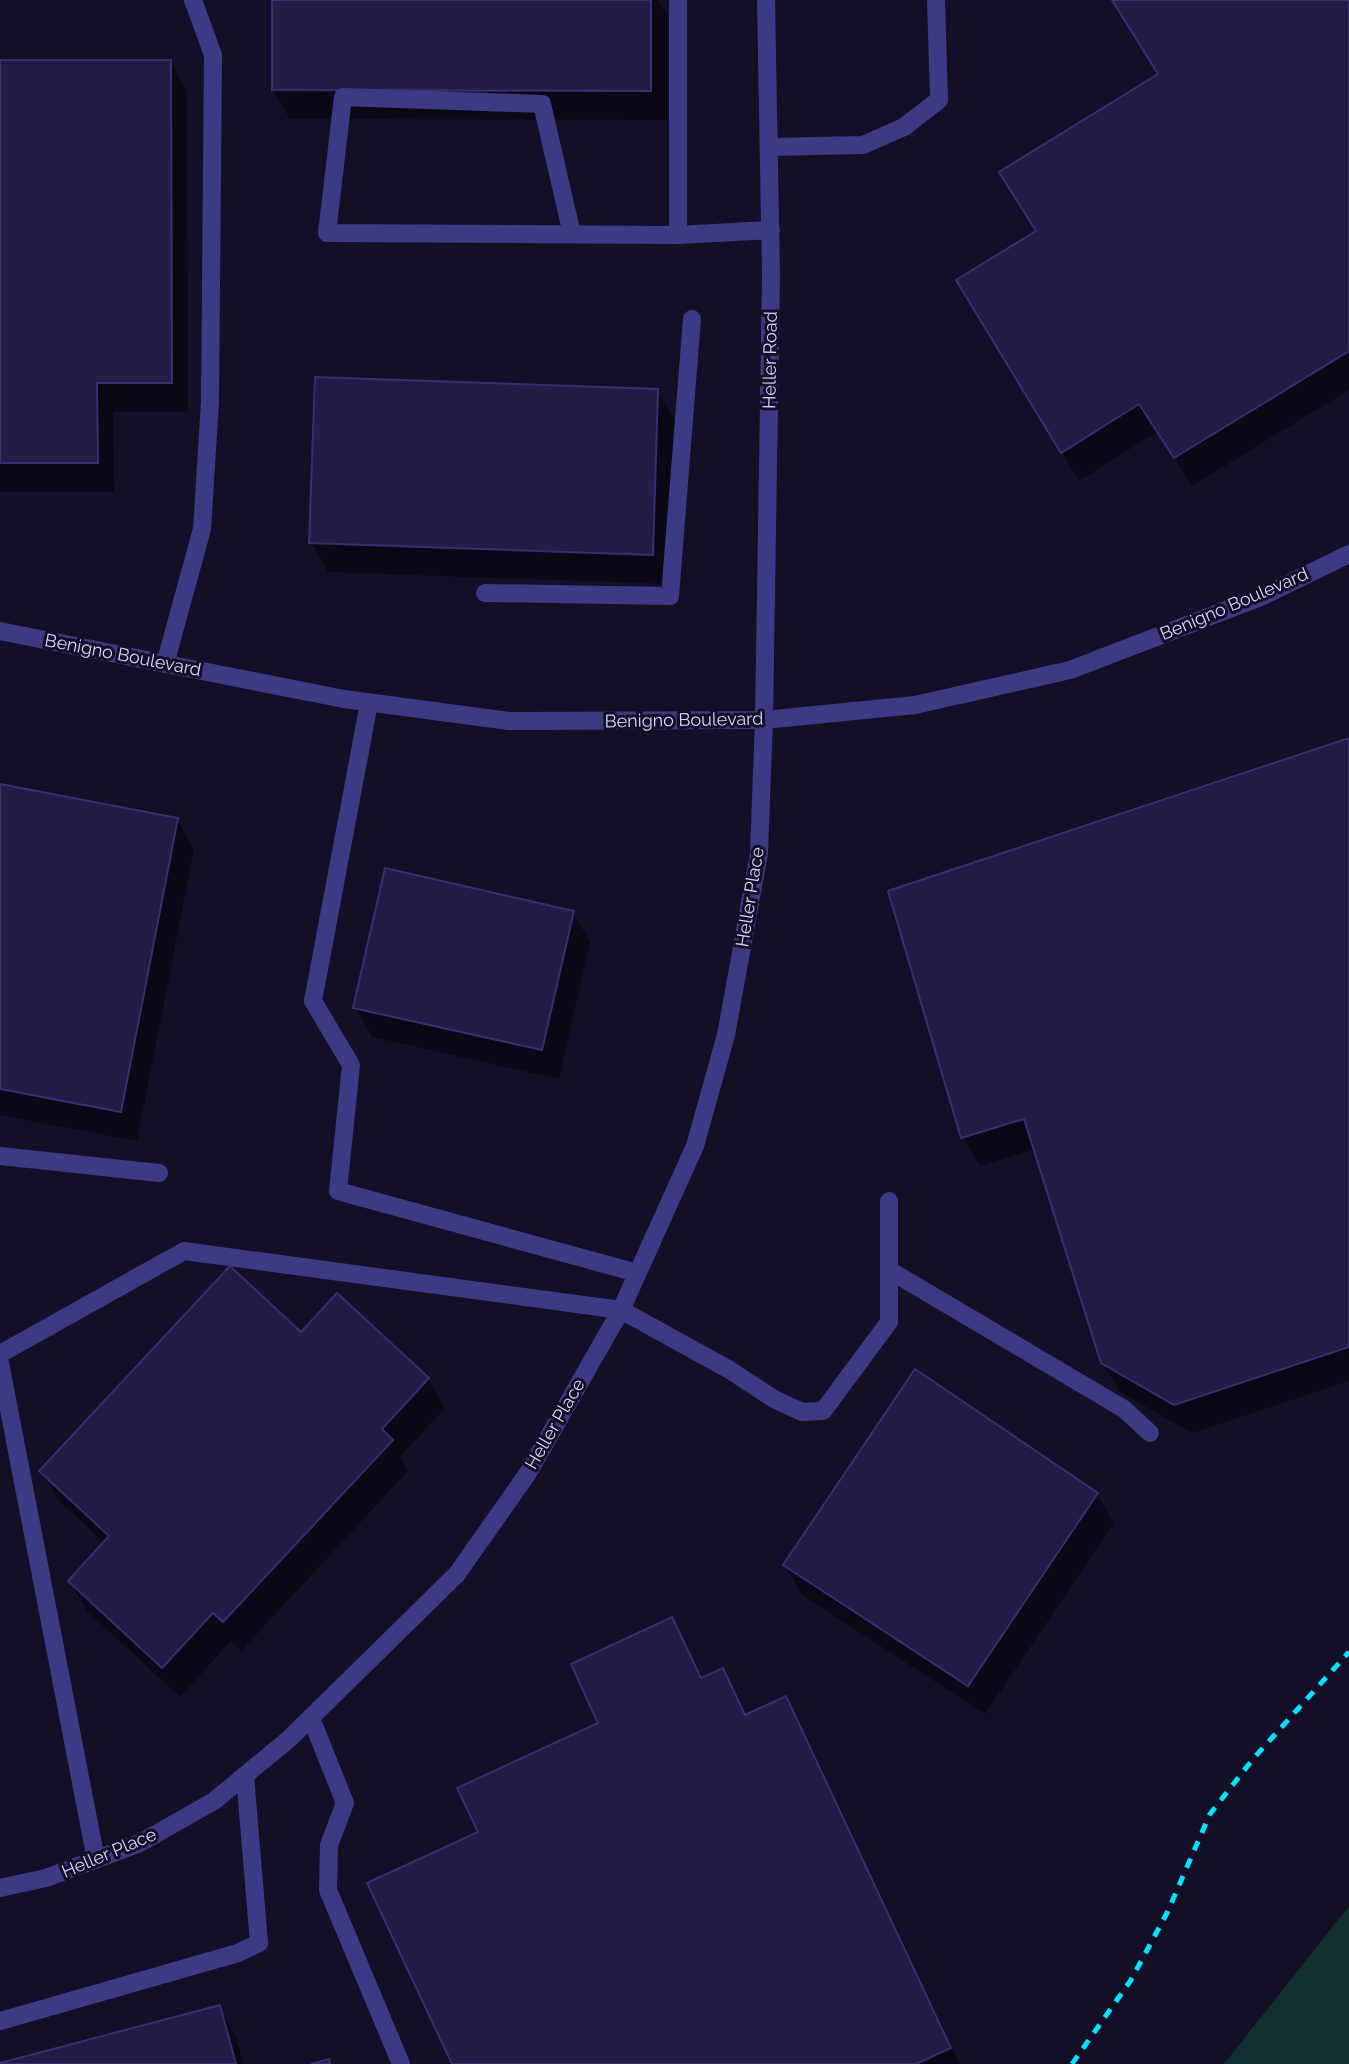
<svg xmlns="http://www.w3.org/2000/svg" width="1349" height="2064" font-family="Raleway,sans-serif">
  <style>
    .green { fill: #12302f }
    .shadow { fill: #0007 }
    .building { fill: #241b47; stroke: #3b2d73; stroke-width: 2 }
    .lines { fill: none; stroke-linecap: round; stroke-linejoin: round }
    .lane { stroke: #3d3a85; stroke-width: 18 }
    .street { stroke: #3d3a85; stroke-width: 18 }
    .rail { stroke: #00e5ff; stroke-width: 5; stroke-dasharray: 10 9; stroke-linecap: butt }
    .labels { text-anchor: middle; stroke-width: 6; stroke-linejoin: round; paint-order: stroke }
    .street-label { font-size: 18px; fill: #d9d4ff; stroke: #130f26 }
  </style>
  <rect width="100%" height="100%" fill="#130f26"/>
  <polygon class="green" points="1349,1906 1349,2064 1224,2064"/>
  <g class="shadow">
    <polygon points="274,0 658,0 667,15 667,120 290,119 273,90"/>
    <polygon points="1113,0 1349,0 1349,390 1192,486 1157,432 1079,481 975,310 1160,75"/>
    <polygon points="170,61 187,91 188,412 113,412 114,492 0,492 0,62"/>
    <polygon points="657,391 675,420 669,584 328,572 311,542"/>
    <polygon points="1349,740 1349,1381 1192,1433 1120,1392 1102,1362 1036,1149 980,1166 963,1137"/>
    <polygon points="0,785 177,819 194,849 137,1141 0,1115"/>
    <polygon points="573,913 590,942 559,1079 372,1037 355,1007"/>
    <polygon points="301,1335 428,1379 445,1408 400,1457 408,1471 241,1651 231,1641 180,1697 87,1611 70,1581 105,1543 59,1501 42,1472"/>
    <polygon points="1097,1494 1114,1523 985,1714 802,1595 785,1565"/>
    <polygon points="672,1619 703,1679 722,1671 747,1716 785,1698 802,1727 960,2064 454,2064 480,1833 600,1724"/>
    <polygon points="219,2007 236,2036 243,2064 2,2064"/>
  </g>
  <g class="building">
    <polygon points="272,0 651,0 651,91 272,90"/>
    <polygon points="1112,0 1349,0 1349,351 1174,458 1139,404 1061,453 956,280 1036,231 999,172 1158,74"/>
    <polygon points="0,60 171,60 172,383 97,383 98,463 0,463"/>
    <polygon points="315,377 658,389 653,555 309,543"/>
    <polygon points="1349,738 1349,1347 1174,1405 1101,1363 1024,1119 961,1138 888,891"/>
    <polygon points="0,784 178,818 121,1112 0,1089"/>
    <polygon points="385,868 574,911 542,1050 353,1008"/>
    <polygon points="230,1266 301,1332 337,1293 429,1378 382,1429 393,1440 223,1622 213,1613 162,1668 68,1581 109,1536 39,1471"/>
    <polygon points="915,1369 1098,1493 968,1686 783,1565"/>
    <polygon points="672,1617 701,1678 723,1668 745,1715 786,1696 951,2048 916,2064 452,2064 367,1883 478,1832 457,1788 598,1723 571,1664"/>
    <polygon points="220,2005 236,2064 0,2064 0,2063"/>
    <polygon points="329,2059 330,2064 311,2064"/>
  </g>
  <g class="lines">
    <g class="lane">
      <polyline points="769,147 863,145 904,127 939,100 936,0"/>
      <polyline points="572,234 542,104 343,97 327,233 678,235 678,0"/>
      <polyline points="678,235 771,230"/>
      <polyline points="485,593 670,596 692,319"/>
      <polyline points="165,664 202,529 210,401 213,55 193,0"/>
      <polyline points="369,703 313,1001 351,1065 338,1191 637,1273"/>
      <polyline points="0,1156 159,1173"/>
      <polyline points="889,1270 1124,1409 1150,1433"/>
      <polyline points="0,1354 184,1251 621,1310 728,1369 774,1399 802,1412 823,1411 889,1322 889,1201"/>
      <polyline points="0,1363 96,1860"/>
      <polyline points="311,1718 345,1803 329,1845 328,1890 401,2064"/>
      <polyline points="0,2021 238,1953 259,1943 245,1776"/>
    </g>
    <g class="street">
      <polyline points="0,631 344,699 509,721 764,720 915,705 1070,670 1263,596 1349,554"/>
      <polyline points="0,1888 46,1878 140,1843 214,1801 289,1739 457,1574 528,1473 621,1310 695,1146 726,1035 759,853 764,720 771,275 766,0"/>
    </g>
    <polyline class="rail" points="1072,2064 1131,1980 1167,1913 1210,1814 1253,1759 1349,1652"/>
  </g>
  <g class="labels">
    <g class="street-label">
      <text transform="translate(770 360) rotate(-89)" y="6">Heller Road</text>
      <text transform="translate(1234 604) rotate(-23)" y="6">Benigno Boulevard</text>
      <text transform="translate(123 655) rotate(11)" y="6">Benigno Boulevard</text>
      <text transform="translate(684 720) rotate(-1)" y="6">Benigno Boulevard</text>
      <text transform="translate(750 897) rotate(-81)" y="6">Heller Place</text>
      <text transform="translate(555 1424) rotate(-60)" y="6">Heller Place</text>
      <text transform="translate(109 1853) rotate(-23)" y="6">Heller Place</text>
    </g>
  </g>
</svg>
